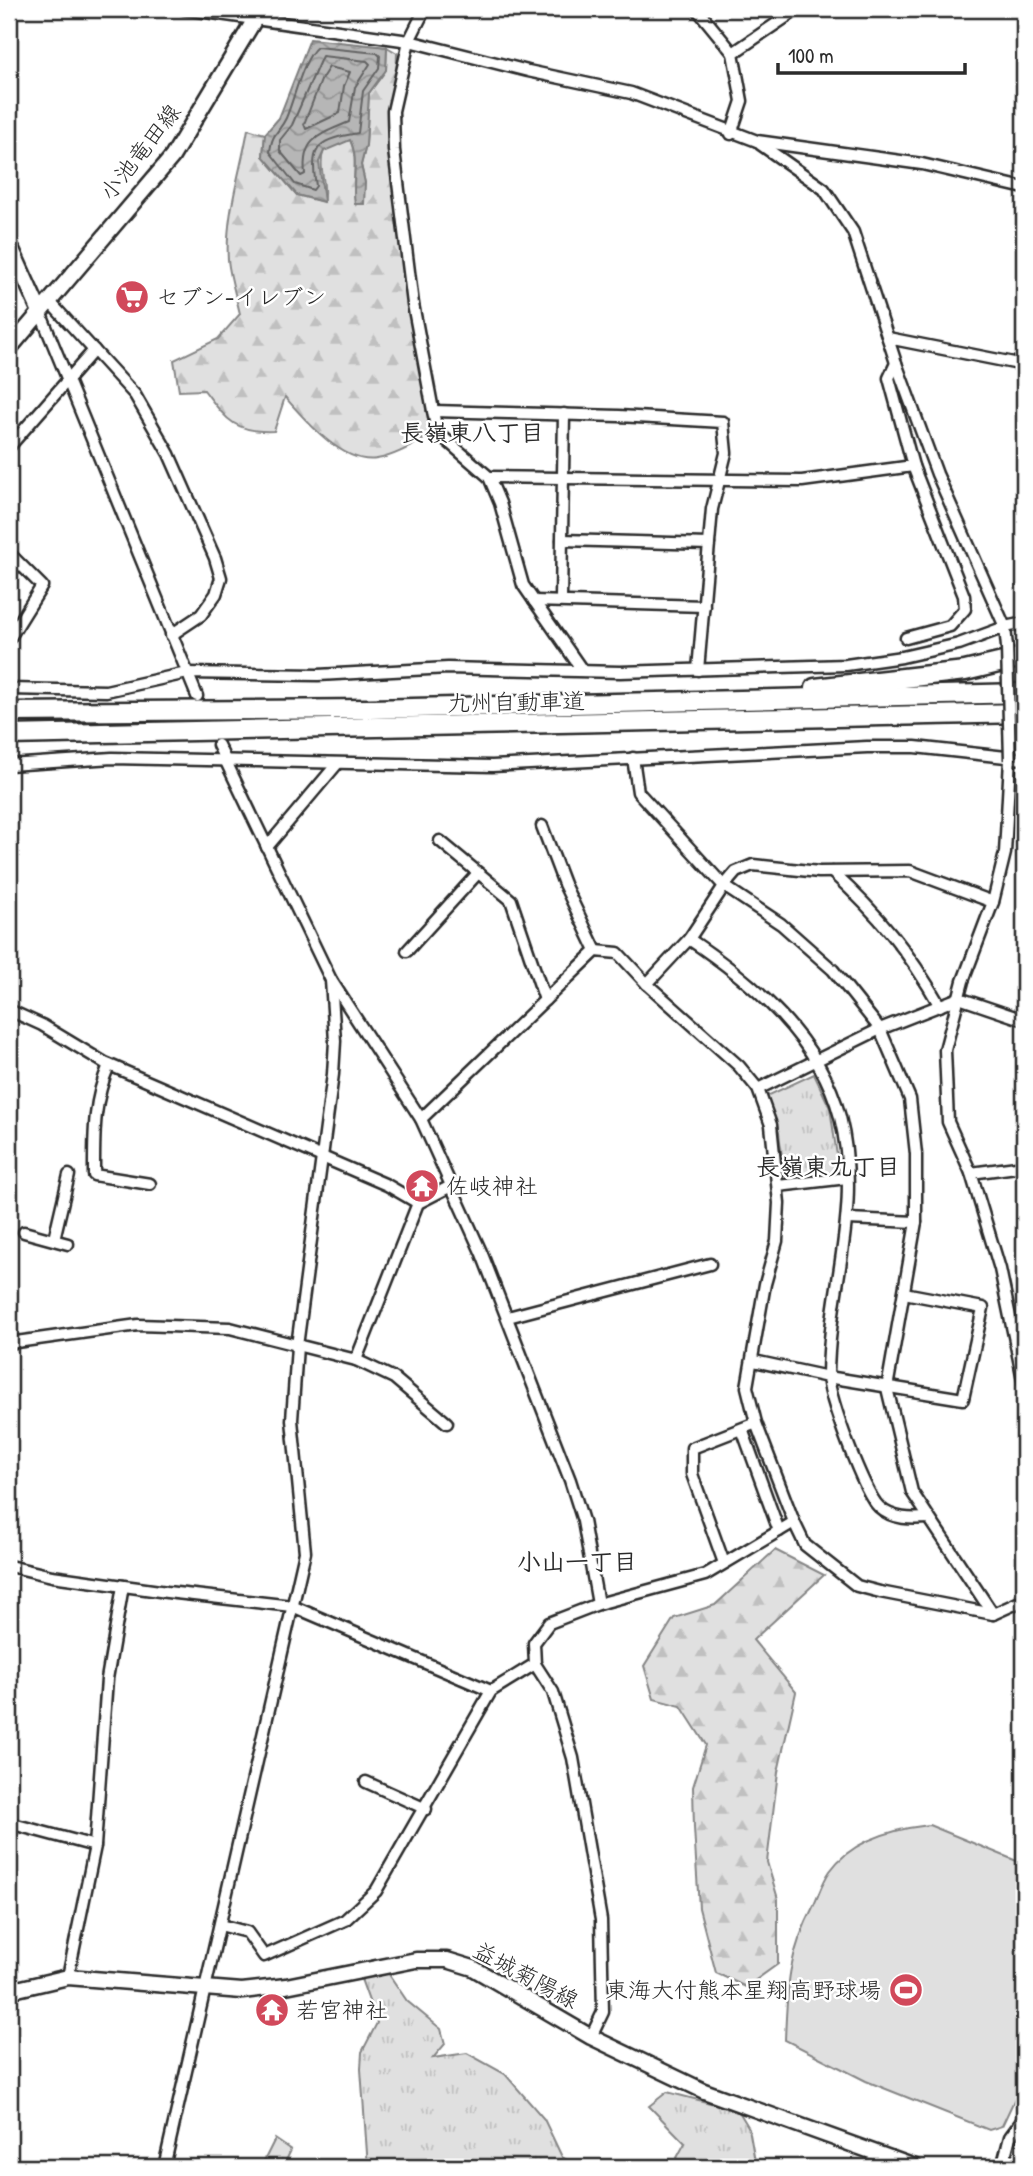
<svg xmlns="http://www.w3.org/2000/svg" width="1033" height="2176" font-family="'Patrick Hand','Klee One',sans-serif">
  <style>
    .grass { fill: url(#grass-tufts); stroke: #868686; stroke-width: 2 }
    .forest { fill: url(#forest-firs); stroke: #868686; stroke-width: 2 }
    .garden { fill: #e0e0e0; stroke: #868686; stroke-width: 2 }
    .water { fill: url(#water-waves); stroke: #7e7e7e; stroke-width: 2 }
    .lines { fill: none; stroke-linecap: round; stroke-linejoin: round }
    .shore { stroke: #636363; stroke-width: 2 }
    .street-casing { stroke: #2b2b2b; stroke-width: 15 }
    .secondary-casing { stroke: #2b2b2b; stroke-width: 19 }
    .highway-casing { stroke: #2b2b2b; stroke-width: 23 }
    .street { stroke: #fff; stroke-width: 10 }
    .secondary { stroke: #fff; stroke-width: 14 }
    .highway { stroke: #fff; stroke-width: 18 }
    .street-bridge-casing { stroke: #2b2b2b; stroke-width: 15; stroke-linecap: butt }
    .street-bridge { stroke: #fff; stroke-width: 10 }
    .labels { text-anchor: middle; stroke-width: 5; stroke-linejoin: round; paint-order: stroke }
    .street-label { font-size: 23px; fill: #2b2b2b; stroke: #fff }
    .poi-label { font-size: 23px; fill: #2b2b2b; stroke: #fff; text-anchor: start }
    .neighbourhood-label { font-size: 24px; font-weight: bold; fill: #2b2b2b; stroke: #fff }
  </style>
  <defs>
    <pattern id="grass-tufts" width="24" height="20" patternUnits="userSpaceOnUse" patternTransform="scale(1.75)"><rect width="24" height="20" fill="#e0e0e0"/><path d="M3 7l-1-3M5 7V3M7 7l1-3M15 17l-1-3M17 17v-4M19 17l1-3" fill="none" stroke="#c0c0c0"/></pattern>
    <pattern id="forest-firs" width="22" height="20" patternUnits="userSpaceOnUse" patternTransform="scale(1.75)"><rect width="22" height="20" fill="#e0e0e0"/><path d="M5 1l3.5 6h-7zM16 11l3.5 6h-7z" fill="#c0c0c0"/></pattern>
    <pattern id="water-waves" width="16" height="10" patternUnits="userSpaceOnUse" patternTransform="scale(1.75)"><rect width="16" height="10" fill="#b6b6b6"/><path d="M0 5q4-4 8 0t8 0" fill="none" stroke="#949494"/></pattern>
  </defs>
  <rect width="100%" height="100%" fill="#fff"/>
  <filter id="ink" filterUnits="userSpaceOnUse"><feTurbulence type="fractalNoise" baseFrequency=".0143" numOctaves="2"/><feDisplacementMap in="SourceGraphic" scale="14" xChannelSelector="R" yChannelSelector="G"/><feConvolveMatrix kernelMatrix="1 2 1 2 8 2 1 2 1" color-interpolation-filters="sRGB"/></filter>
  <g filter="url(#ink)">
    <g class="grass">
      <polygon points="814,1074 830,1108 839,1169 836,1174 787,1177 784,1174 779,1133 767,1096"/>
      <polygon points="386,1970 407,2001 441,2029 445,2044 433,2058 467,2053 505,2074 544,2119 562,2157 579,2167 368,2167 361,2069 362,2052 377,2023 361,1979"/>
      <polygon points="667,2092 738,2110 749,2128 756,2167 672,2167 685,2143 649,2106"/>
      <polygon points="275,2139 291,2150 283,2167 261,2167"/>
    </g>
    <g class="forest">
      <path d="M387,47L397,53L394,150L437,432C419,441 397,456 377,459C343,465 305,420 285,397L274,431C234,433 226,419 204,390L179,391L174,360L218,339L240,314C236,296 230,278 228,260C225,216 241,171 248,129L265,134L263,156L297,195L323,202C328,184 317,168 324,150L350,139C360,161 350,181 356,204L365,183L361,165L366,145L369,93L386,70Z"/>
      <polygon points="775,1550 824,1575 753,1640 796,1692 778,1772 767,1862 778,1899 778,1964 746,1987 716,1973 699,1908 694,1828 693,1787 706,1745 681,1706 654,1699 644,1666 674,1618 715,1605"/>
    </g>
    <path class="garden" d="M929,1825L1024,1864V2079L1002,2126L989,2130L866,2081L785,2040C787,1986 788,1955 814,1905C819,1894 823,1881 830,1871C852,1840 894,1829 929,1825Z"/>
    <path class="water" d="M310,39L387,47L386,70L369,93L366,145L361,165L365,183L364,204H355C351,181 360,160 350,140L324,151L319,162L324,202L297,195L263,156L265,134L279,118Z"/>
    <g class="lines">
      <g class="shore">
        <path d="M317,47L377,53L380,56L379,68L363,91L358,133C320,140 309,143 316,186L313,190L295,184L270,152C272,132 279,133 286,118C294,100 303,58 317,47Z"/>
        <path d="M322,56L367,61L370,64L355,87L349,122C322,134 301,137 305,174L301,176L280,151V140L292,125Z"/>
        <polygon points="329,67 350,72 344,86 340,113 306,129 304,124 322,78"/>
      </g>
      <g class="street-casing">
        <g id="street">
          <polyline points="184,9 409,41 528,71 631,93 757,141 922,164 1024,188"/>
          <polyline points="425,9 409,41 393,111 394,150 413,304 437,432 489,477 500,503 523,585 582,670"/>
          <polyline points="697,9 733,53"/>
          <polyline points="731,134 742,101 733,53 798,9"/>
          <polyline points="760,144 824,189 853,232 896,363 937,474 1005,627 1007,647"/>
          <polyline points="49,301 135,395 169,454 215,558 221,578 216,594 201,615 171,635"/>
          <polyline points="40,312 197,696"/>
          <polyline points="888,338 1024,365"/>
          <polyline points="433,411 619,416 723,422 726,453 712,509 698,670"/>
          <polyline points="9,447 94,350"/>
          <polyline points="489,477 802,481 913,466 889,378 896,363"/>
          <polyline points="562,540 709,544"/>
          <polyline points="9,553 42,586 9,639"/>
          <polyline points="561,599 564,414"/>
          <polyline points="534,601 704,606"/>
          <polyline points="906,638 950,626 965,609 964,596 913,466"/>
          <polyline points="9,689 106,691 187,673 318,675 448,668 620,672 846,665 902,657 959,644 1005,627 1024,623"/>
          <polyline points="218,745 331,980 421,1119 482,1254 570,1480 583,1521 598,1604"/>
          <polyline points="633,758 638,792 724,886 781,924 833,970 880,1029 910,1099 916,1154 916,1222 887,1388 912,1492 993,1614"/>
          <polyline points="1010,760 1005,853 993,902 963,981 945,1050 948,1122 971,1173 1000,1269 1024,1384"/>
          <polyline points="9,765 112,758 492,766 867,747 915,747 1024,759"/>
          <polyline points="542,826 564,884 596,951"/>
          <polyline points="440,841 511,900 545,1000"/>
          <polyline points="267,847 337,764"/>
          <path d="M832,872C879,915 908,950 940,1006"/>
          <path d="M689,939C753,982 820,1039 840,1117C863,1209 829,1285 828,1375C828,1396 864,1493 879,1507C893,1520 912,1519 929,1518"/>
          <polyline points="407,951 478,873"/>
          <polyline points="647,984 689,939 724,886 736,872 753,865 819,872 910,871 993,902"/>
          <polyline points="9,1010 42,1025 105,1063 387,1185 418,1203"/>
          <path d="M109,1065C93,1102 94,1135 94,1175L150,1184"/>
          <polyline points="758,1089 880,1029 959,998 1024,1020"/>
          <polyline points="421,1119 596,951 618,953 647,984 739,1066 758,1089 771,1125 779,1203 777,1241 765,1284 747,1387 756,1423 794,1522 805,1545 857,1586 880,1592 993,1614 1024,1600"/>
          <polyline points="971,1173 1024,1166"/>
          <polyline points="778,1186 847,1178"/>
          <polyline points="848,1219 916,1222"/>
          <polyline points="24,1232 68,1244"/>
          <polyline points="54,1239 69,1175"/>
          <polyline points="508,1317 710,1264"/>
          <polyline points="9,1343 138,1325 230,1328 356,1360 418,1203 451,1186"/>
          <polyline points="356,1360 394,1378 447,1423"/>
          <polyline points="754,1361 828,1377 963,1399 983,1308 904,1293"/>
          <polyline points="742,1429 779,1531"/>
          <polyline points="724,1563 692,1474 692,1448 756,1423"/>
          <polyline points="9,1566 52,1576 167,1592 292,1606 491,1691"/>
          <polyline points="535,1664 553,1692 573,1758 601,1920 603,2012 591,2037"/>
          <polyline points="366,1782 426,1809"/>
          <polyline points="9,1823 95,1846"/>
          <polyline points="220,1925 247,1932 264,1956 345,1920 376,1891 491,1691 535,1664 534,1643 549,1623 598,1604 705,1575 794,1522"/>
          <polyline points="68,1977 95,1846 107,1679 123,1586"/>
          <polyline points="164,2167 305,1552 292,1420 297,1346 333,1074 335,1041 331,980"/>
          <polyline points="1002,2167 1010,2137 1024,2118"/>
        </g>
      </g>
      <g class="secondary-casing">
        <g id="secondary">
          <polyline points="9,243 40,312"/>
          <polyline points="9,349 172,157 261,9"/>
          <polyline points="9,1991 68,1977 242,1991 286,1986 416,1960 447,1960 473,1968 591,2037 704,2091 915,2167"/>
        </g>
      </g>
      <g class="highway-casing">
        <g id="highway">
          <polyline points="815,688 965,671 1024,657"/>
          <polyline points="9,712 370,709 1024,693"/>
          <polyline points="9,735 1024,713"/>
        </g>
      </g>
      <use href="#street" class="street"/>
      <use href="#secondary" class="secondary"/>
      <use href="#highway" class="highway"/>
      <g class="street-bridge-casing">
        <polyline id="street-bridge" points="1007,647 1010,760"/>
      </g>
      <use href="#street-bridge" class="street-bridge"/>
    </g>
  </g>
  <defs>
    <g id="supermarket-disc" transform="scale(1.75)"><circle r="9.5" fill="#d1495b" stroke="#fff"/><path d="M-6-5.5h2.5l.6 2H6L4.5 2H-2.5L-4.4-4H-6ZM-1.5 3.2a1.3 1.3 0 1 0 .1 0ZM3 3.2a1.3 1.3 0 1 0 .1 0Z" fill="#fff"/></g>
    <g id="temple-disc" transform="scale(1.75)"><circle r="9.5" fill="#d1495b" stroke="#fff"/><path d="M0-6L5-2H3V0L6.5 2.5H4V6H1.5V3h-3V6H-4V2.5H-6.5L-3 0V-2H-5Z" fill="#fff"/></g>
    <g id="stadium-disc" transform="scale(1.75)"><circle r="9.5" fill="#d1495b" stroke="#fff"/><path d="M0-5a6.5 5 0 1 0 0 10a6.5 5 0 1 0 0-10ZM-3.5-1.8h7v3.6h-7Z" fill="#fff"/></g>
  </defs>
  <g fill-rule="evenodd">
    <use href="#supermarket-disc" x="132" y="297"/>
    <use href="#temple-disc" x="422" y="1186"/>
    <use href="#stadium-disc" x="906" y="1990"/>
    <use href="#temple-disc" x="272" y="2010"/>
  </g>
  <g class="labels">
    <g class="street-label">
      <text transform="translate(140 152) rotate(-52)" y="8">小池竜田線</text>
      <text transform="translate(516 702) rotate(-1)" y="8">九州自動車道</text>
      <text transform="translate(526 1975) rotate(28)" y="8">益城菊陽線</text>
    </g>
    <g class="poi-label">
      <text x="156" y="305">セブン-イレブン</text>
      <text x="446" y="1194">佐岐神社</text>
      <text x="881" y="1998" text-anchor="end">東海大付熊本星翔高野球場</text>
      <text x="296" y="2018">若宮神社</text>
    </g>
    <g class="neighbourhood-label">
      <text x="472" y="441">長嶺東八丁目</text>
      <text x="828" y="1175">長嶺東九丁目</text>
      <text x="577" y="1570">小山一丁目</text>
    </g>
  </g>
  <rect width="1033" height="2176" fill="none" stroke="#fff" stroke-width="35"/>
  <rect x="18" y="18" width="998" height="2141" fill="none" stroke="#2b2b2b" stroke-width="2.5" filter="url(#ink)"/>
  <path d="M778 63v10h187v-10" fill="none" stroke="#2b2b2b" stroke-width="3.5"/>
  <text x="788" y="63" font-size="21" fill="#2b2b2b" stroke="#ffffff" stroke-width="5" paint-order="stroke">100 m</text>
</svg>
